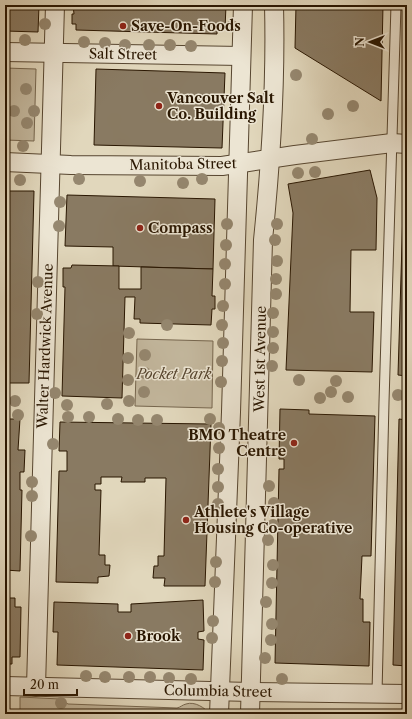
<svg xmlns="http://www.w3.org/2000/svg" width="412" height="719" font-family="'Libre Caslon Text',serif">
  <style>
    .green { fill: #c2b69c; stroke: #76664e }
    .building { fill: #897a62; stroke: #291601 }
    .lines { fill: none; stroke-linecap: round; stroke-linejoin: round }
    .lane-casing { stroke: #574630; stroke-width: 11 }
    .street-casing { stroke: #574630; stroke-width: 20 }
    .lane { stroke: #ece5d3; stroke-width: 9 }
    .street { stroke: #ece5d3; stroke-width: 18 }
    .tree { fill: #95876f }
    .poi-dot { fill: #8f2418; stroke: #ece5d3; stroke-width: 1.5 }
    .labels { text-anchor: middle; stroke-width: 3; stroke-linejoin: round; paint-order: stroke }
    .poi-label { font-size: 14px; font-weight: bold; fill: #291601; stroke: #ece5d3; text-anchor: start }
    .street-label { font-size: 14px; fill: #291601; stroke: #ece5d3 }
    .park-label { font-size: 14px; font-style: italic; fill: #574630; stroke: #ece5d3 }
  </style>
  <rect width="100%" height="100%" fill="#e1d7bc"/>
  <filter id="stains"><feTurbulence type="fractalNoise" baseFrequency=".005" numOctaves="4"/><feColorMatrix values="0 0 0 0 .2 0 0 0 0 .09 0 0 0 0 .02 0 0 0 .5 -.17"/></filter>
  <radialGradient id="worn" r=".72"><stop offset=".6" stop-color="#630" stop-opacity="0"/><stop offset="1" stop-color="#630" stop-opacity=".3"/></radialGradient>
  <g class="green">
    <polygon points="5,68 36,69 34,141 5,140"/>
    <polygon points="137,339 213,341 212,408 135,406"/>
    <path d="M20,697L60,699L68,704L177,708C181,707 182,705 186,704C195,701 205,708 210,714H20Z"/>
  </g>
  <g class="building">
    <polygon points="5,5 39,5 38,32 5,31"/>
    <polygon points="73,5 226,5 225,29 217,29 217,34 76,30 76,24 72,24 72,14 74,14"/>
    <polygon points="296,5 383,5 381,101 295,48"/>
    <polygon points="96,69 225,73 222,148 94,145"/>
    <polygon points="370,170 377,198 376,250 351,250 350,312 374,312 372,372 286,370 293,213 288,184"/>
    <polygon points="404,177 407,177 407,376 398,375"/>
    <polygon points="5,191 34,191 29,383 8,383 7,398 5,398"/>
    <polygon points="67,195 215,199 213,269 113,266 113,247 65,246"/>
    <polygon points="72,265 119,266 119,289 141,289 141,267 213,269 212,296 215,296 215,309 212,309 211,325 140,323 140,319 134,319 135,297 125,297 122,398 62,396 65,287 63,287 63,268 71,268"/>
    <polygon points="280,409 309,410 309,414 375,416 371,556 362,556 360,599 363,599 363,622 370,622 369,666 275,663 279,469 284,469 284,459 279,459"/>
    <polygon points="5,419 20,419 18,450 25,450 24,472 20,472 20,490 22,490 20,571 5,570"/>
    <polygon points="399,419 407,420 407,666 393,665"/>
    <polygon points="60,422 211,424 205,586 164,586 165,578 153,578 154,566 158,566 158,556 164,556 166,478 145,478 145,482 121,482 122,477 101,477 101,484 95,484 95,490 101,490 99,555 105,555 105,565 110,565 109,576 98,577 98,583 56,582 59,471 67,471 67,451 59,451"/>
    <polygon points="5,598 15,598 15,607 21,607 20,657 12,657 12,664 5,664"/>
    <polygon points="203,600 204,631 198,632 198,639 204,640 203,670 57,665 58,632 53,632 54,602 118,604 118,612 131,612 131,604"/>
  </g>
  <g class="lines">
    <g class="lane-casing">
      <polyline id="lane" points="377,693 384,402 396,5"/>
    </g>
    <g class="street-casing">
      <g id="street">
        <polyline points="5,52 241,56"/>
        <polyline points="5,162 71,165 222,166 295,155 392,143 407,144"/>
        <polyline points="5,686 251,692 407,694"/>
        <polyline points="36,687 55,5"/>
        <polyline points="219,714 231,412 243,5"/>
        <path d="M250,714L263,240C271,162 276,83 274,5"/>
      </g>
    </g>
    <use href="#lane" class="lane"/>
    <use href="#street" class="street"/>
  </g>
  <g class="tree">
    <circle cx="45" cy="24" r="6"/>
    <circle cx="232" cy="26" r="6"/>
    <circle cx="25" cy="40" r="6"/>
    <circle cx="84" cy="42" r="6"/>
    <circle cx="105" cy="43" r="6"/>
    <circle cx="125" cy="45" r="6"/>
    <circle cx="149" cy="45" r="6"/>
    <circle cx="170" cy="45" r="6"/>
    <circle cx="191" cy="46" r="6"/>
    <circle cx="296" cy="75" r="6"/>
    <circle cx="26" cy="89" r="6"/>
    <circle cx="353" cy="106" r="6"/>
    <circle cx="14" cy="111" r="6"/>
    <circle cx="34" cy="111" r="6"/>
    <circle cx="328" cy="114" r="6"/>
    <circle cx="27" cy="123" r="6"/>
    <circle cx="312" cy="139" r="6"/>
    <circle cx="23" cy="146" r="6"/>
    <circle cx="315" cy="172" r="6"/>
    <circle cx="298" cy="173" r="6"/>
    <circle cx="79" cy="179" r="6"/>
    <circle cx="202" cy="179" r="6"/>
    <circle cx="20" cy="180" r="6"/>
    <circle cx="140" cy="181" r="6"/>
    <circle cx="183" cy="183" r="6"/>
    <circle cx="60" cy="202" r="6"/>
    <circle cx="227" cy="224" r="6"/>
    <circle cx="277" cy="224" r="6"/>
    <circle cx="59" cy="226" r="6"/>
    <circle cx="275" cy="240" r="6"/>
    <circle cx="226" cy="245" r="6"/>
    <circle cx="277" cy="261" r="6"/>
    <circle cx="225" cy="264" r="6"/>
    <circle cx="276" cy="279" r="6"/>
    <circle cx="38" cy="282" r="6"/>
    <circle cx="225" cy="284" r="6"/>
    <circle cx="276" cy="294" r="6"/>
    <circle cx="223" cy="306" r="6"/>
    <circle cx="273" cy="313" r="6"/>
    <circle cx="37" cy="314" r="6"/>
    <circle cx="167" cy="325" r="6"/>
    <circle cx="222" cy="325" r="6"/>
    <circle cx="273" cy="332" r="6"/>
    <circle cx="129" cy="333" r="6"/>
    <circle cx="223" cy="343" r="6"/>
    <circle cx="273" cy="348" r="6"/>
    <circle cx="145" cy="355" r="6"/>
    <circle cx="128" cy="358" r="6"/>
    <circle cx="222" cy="361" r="6"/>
    <circle cx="272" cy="366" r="6"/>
    <circle cx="145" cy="373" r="6"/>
    <circle cx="128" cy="380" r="6"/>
    <circle cx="299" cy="380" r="6"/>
    <circle cx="336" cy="381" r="6"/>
    <circle cx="221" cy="382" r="6"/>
    <circle cx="144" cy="392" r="6"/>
    <circle cx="331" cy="392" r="6"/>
    <circle cx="55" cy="393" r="6"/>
    <circle cx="398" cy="395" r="6"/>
    <circle cx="348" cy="397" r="6"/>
    <circle cx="320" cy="398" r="6"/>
    <circle cx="15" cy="401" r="6"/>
    <circle cx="129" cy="401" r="6"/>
    <circle cx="107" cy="404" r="6"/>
    <circle cx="67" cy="405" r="6"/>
    <circle cx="18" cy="415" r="6"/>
    <circle cx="68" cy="417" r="6"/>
    <circle cx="89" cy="417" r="6"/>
    <circle cx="118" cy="419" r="6"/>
    <circle cx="210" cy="419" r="6"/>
    <circle cx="138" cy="420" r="6"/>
    <circle cx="157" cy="420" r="6"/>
    <circle cx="219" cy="428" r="6"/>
    <circle cx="53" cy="444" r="6"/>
    <circle cx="219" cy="448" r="6"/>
    <circle cx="218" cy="469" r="6"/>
    <circle cx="32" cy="482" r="6"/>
    <circle cx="269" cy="486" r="6"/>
    <circle cx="218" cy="487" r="6"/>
    <circle cx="32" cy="496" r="6"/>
    <circle cx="274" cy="503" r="6"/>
    <circle cx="218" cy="504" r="6"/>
    <circle cx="273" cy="525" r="6"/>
    <circle cx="31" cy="536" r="6"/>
    <circle cx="268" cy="540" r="6"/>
    <circle cx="216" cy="562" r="6"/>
    <circle cx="273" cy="565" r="6"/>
    <circle cx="215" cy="582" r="6"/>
    <circle cx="272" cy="583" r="6"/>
    <circle cx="266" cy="602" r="6"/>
    <circle cx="213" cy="621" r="6"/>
    <circle cx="272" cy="624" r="6"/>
    <circle cx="212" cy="638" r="6"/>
    <circle cx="271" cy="640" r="6"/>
    <circle cx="265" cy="658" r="6"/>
    <circle cx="86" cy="676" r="6"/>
    <circle cx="105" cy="677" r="6"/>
    <circle cx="129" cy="677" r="6"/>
    <circle cx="150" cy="677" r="6"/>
    <circle cx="169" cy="678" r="6"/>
    <circle cx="191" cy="679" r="6"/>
    <circle cx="282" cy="679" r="6"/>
    <circle cx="61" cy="703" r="6"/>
  </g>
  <g class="poi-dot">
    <circle cx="123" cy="26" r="4"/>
    <circle cx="159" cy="106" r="4"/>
    <circle cx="140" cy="228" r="4"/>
    <circle cx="294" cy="443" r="4"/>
    <circle cx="186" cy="520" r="4"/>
    <circle cx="128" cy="636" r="4"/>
  </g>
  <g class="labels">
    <g class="poi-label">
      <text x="131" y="31">Save-On-Foods</text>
      <text x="167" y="103">Vancouver Salt<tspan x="167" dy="16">Co. Building</tspan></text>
      <text x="148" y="233">Compass</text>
      <text x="286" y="440" text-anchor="end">BMO Theatre<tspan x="286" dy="16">Centre</tspan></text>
      <text x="194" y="517">Athlete's Village<tspan x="194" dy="16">Housing Co-operative</tspan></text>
      <text x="136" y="641">Brook</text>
    </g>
    <g class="street-label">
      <text transform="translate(123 54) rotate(1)" y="5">Salt Street</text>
      <text transform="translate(183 164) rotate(-1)" y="5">Manitoba Street</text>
      <text transform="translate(45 346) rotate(-88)" y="5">Walter Hardwick Avenue</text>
      <text transform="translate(260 359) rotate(-89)" y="5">West 1st Avenue</text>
      <text transform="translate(218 691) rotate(1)" y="5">Columbia Street</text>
    </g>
    <g class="park-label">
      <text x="174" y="379">Pocket Park</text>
    </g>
  </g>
  <rect width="412" height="719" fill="none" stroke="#e1d7bc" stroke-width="20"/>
  <rect x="6" y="6" width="400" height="707" fill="none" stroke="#291601" stroke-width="2"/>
  <rect x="10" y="10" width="392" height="699" fill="none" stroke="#291601"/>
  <g transform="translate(370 42) rotate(270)" stroke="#ece5d3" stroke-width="3" paint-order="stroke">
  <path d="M0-3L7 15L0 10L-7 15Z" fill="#291601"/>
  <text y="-6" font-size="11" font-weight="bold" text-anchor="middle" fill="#291601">N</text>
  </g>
  <path d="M24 689v6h53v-6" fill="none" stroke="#291601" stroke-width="2"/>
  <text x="30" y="689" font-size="12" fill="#291601" stroke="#ece5d3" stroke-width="3" paint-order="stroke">20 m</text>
  <rect width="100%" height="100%" filter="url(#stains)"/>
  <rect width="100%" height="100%" fill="url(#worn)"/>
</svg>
